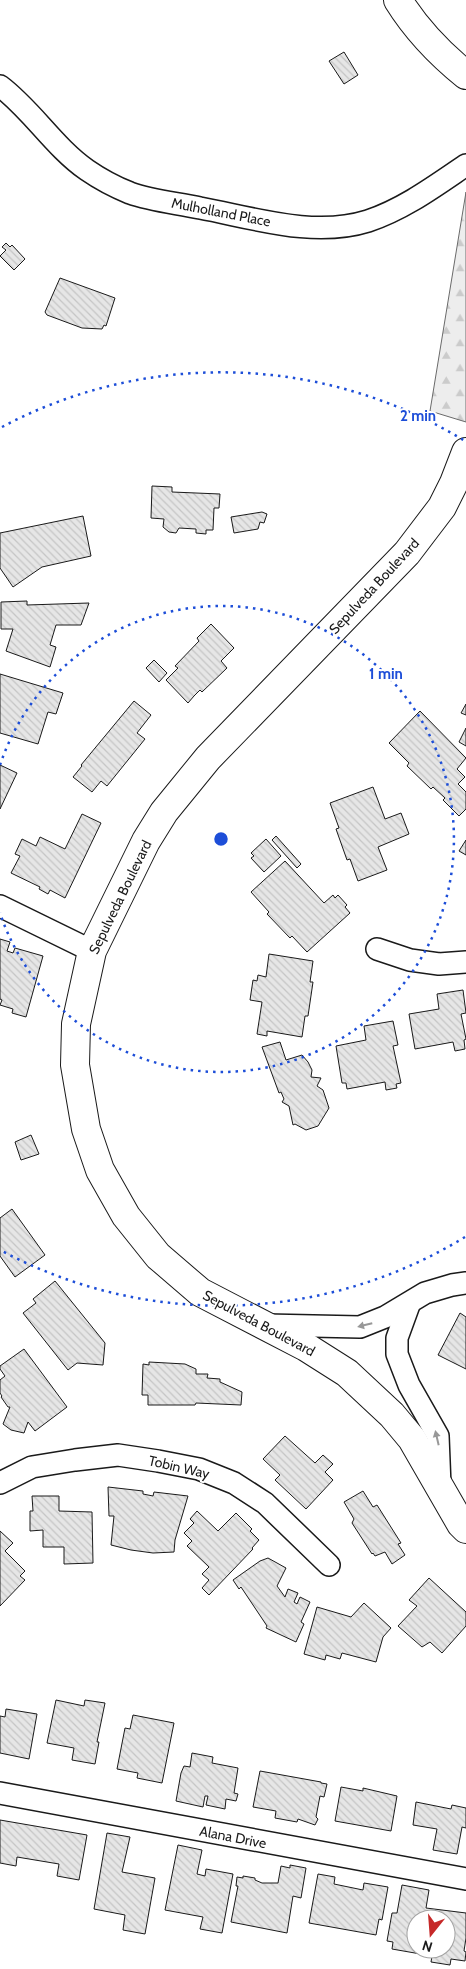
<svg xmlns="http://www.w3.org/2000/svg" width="466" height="1969" font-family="Cabin,sans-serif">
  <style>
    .forest { fill: url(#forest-firs); stroke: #6a6a6a }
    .building { fill: url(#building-back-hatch); stroke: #1a1a1a; fill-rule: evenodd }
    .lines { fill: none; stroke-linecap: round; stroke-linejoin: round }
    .minor-casing { stroke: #1a1a1a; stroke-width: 24 }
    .major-casing { stroke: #1a1a1a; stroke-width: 30 }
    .minor { stroke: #fff; stroke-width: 21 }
    .major { stroke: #fff; stroke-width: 28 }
    .oneway { fill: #989898 }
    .ring { fill: none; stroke: #1d4ed8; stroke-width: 2.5; stroke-dasharray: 2.5 5 }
    .labels { text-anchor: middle; stroke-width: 4; stroke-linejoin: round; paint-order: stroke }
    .street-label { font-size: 14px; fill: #1a1a1a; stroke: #fff }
    .centre { fill: #1d4ed8; stroke: #fff; stroke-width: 2.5 }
    .ring-label { font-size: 15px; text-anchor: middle; font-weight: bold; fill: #1d4ed8; stroke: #fff; stroke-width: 4; stroke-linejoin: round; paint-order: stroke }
  </style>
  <defs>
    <pattern id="forest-firs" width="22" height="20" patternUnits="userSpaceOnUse" patternTransform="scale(1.25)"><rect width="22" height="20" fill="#ededed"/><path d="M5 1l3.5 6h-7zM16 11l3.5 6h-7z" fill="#cbcbcb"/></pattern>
    <pattern id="building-back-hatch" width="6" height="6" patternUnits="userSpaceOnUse" patternTransform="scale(1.25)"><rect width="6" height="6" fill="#e6e6e6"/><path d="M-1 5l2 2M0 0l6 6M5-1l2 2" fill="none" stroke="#c5c5c5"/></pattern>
  </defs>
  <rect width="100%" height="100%" fill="#fff"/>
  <polygon class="forest" points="466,192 466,422 430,411"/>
  <g class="building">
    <polygon points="344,52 358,75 344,84 329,61"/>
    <polygon points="6,243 10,247 12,245 25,259 14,270 0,256 6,250 2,247"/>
    <polygon points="60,278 115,298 106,326 104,325 102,329 82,328 47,315 45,312"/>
    <polygon points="152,486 172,487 172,492 220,494 219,508 214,508 213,530 206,530 206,534 196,533 196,529 179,528 176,533 169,532 163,527 164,519 151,518"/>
    <polygon points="262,512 267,514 264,523 260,522 258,529 234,533 231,517"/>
    <polygon points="83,516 91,556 42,567 13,587 0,568 0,533"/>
    <polygon points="27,601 27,605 89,603 81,625 56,625 50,645 56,647 50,667 6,651 13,629 1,629 1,602"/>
    <polygon points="211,624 234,648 221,661 227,668 202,692 200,690 194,696 188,703 166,680 178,668 175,666 199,641 197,638"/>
    <polygon points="154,660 167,673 159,682 146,668"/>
    <polygon points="0,674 63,693 56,714 48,712 38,744 0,733"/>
    <polygon points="134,701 151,715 137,733 145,739 107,786 101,781 92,792 73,777 82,766 81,765"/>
    <polygon points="466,704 466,715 461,713"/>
    <polygon points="420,711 466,758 457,769 465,777 458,784 466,792 466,809 459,816 443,800 445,798 433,787 431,789 407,766 409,763 389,743"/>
    <polygon points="466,728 466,746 459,742"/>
    <polygon points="0,765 17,773 0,809"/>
    <polygon points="373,787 385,819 401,813 409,834 378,847 387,870 358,881 350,859 347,860 336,829 339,828 330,803"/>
    <polygon points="82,814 101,823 65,898 50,890 48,894 39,889 40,887 11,873 20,856 15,854 22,839 36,846 40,837 65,849"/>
    <polygon points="276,836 301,864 297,868 272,840"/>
    <polygon points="266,839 281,856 264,872 251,858 254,856 251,853"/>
    <polygon points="466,840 466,855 459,851"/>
    <polygon points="285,861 324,903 333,895 335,898 338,895 347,905 345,907 350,913 307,952 292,936 290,938 267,914 269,912 251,892"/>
    <polygon points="0,939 10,942 7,951 13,953 15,948 43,956 26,1017 12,1013 13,1009 0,1005 2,1000 0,999"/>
    <polygon points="269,954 313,961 310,982 313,982 308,1016 305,1016 302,1037 267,1031 267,1036 257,1034 262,1002 250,1000 253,980 257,981 258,975 266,977"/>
    <polygon points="463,990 466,1013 461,1014 466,1039 464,1040 465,1049 455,1051 453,1042 415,1049 409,1014 439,1009 437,994"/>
    <polygon points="393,1021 398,1045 393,1046 401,1083 396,1084 397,1088 386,1090 385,1082 347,1089 346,1083 342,1083 336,1046 366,1040 364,1026"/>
    <polygon points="280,1042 286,1060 302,1055 308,1062 312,1070 311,1077 321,1078 317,1086 323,1090 329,1108 318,1126 306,1130 295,1124 293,1125 289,1106 282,1102 284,1099 281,1092 279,1093 262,1047"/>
    <polygon points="31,1135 39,1154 21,1160 15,1142"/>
    <polygon points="12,1209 45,1255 15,1277 0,1256 0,1218"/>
    <polygon points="55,1281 105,1343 103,1365 77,1363 68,1370 23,1313 36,1303 33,1299"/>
    <polygon points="460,1313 466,1317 466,1369 438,1355"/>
    <polygon points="24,1349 67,1407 35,1431 28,1422 24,1433 11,1430 3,1424 10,1407 8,1407 1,1397 2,1396 0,1393 0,1380 5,1376 0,1369 0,1366"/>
    <polygon points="149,1362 185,1364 196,1369 196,1374 208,1374 207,1378 220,1379 220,1382 242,1392 241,1405 196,1403 195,1405 148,1405 148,1395 142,1395 143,1364 149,1365"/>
    <polygon points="285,1436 315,1463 323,1455 333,1464 325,1472 333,1480 306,1509 275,1480 280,1475 263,1459"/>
    <polygon points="108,1487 143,1491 143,1494 153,1496 154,1492 188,1496 175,1540 174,1552 153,1553 131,1550 111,1545 114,1516 109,1516"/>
    <polygon points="363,1491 373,1507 377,1505 401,1543 398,1544 405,1555 392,1564 385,1552 375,1556 373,1553 372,1554 352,1523 354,1519 344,1502"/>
    <polygon points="32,1496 59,1496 59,1511 92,1512 93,1563 64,1564 64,1547 43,1547 43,1530 30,1531 30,1511 33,1511"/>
    <polygon points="197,1511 218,1531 236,1513 252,1529 250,1531 259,1540 252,1548 253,1549 209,1595 202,1588 209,1580 202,1574 209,1567 187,1546 192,1541 184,1533 194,1523 190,1519"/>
    <polygon points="0,1531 13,1543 5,1551 25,1571 20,1576 25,1580 0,1606"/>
    <polygon points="268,1558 286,1568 277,1586 285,1597 288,1589 298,1593 294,1602 297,1604 300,1597 310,1602 301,1622 304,1624 296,1642 266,1628 267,1626 241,1587 239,1589 233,1580 260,1561"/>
    <polygon points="429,1578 466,1612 466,1626 442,1653 430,1642 422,1647 398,1626 417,1606 409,1600"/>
    <polygon points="364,1603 391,1628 383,1637 376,1662 342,1653 340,1659 326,1655 325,1660 304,1654 317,1607 351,1617"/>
    <polygon points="56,1700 84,1706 85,1700 105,1703 97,1742 99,1742 95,1764 72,1760 74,1748 47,1743"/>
    <polygon points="6,1709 37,1714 29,1759 0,1753 0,1716 5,1717"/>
    <polygon points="133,1715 174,1723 162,1783 137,1778 138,1773 117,1769 125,1728 130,1729"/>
    <polygon points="192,1753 213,1757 212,1763 238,1768 234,1793 238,1794 236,1801 226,1799 225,1809 206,1805 208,1796 205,1796 203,1807 176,1801 181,1773 184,1766 190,1767"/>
    <polygon points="260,1771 321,1782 321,1783 327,1784 324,1797 320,1796 316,1817 318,1819 315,1825 298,1819 297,1822 275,1818 276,1811 253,1807"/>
    <polygon points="341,1787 363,1791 363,1788 397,1796 391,1831 335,1821"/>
    <polygon points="416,1802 451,1809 452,1805 466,1808 466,1828 462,1827 457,1854 433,1850 437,1829 413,1825"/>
    <polygon points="0,1820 87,1835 79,1880 57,1876 59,1864 17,1857 16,1866 0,1863"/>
    <polygon points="107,1833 130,1837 122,1872 155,1878 145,1934 123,1930 125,1915 94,1909"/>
    <polygon points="178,1845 202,1850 197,1874 205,1876 206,1869 233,1874 222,1933 200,1929 203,1917 165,1910"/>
    <polygon points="290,1865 306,1868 301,1898 293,1896 287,1933 231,1922 238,1886 236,1886 237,1877 243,1878 243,1876 255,1878 255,1880 262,1883 278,1883 281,1866 290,1868"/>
    <polygon points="318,1874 335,1877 334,1884 363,1890 364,1883 388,1887 382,1920 379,1919 376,1935 309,1923"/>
    <path d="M402,1885L429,1890L426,1908L466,1913V1938L464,1951L466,1952L465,1961L451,1959L450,1965L431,1962L432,1956L392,1949L393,1942L387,1941L392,1913H397ZM416,1919H446V1949H416Z"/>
  </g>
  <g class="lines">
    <g class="minor-casing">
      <g id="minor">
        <path d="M0,86C32,110 54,147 87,170C100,179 115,187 130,193C152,201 177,203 200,208C254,218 314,238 368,221C404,209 435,186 466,165"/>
        <polyline points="0,906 92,951"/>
        <polyline points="377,949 410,960 439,964 466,962"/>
        <polyline points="409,1305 397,1338 397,1354 409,1385 438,1436 440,1486"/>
        <polyline points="266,1325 360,1327 385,1317 425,1293 452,1285 466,1283"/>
        <polyline points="0,1483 32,1467 75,1460 118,1455 158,1461 199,1469 234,1483 265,1503 329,1565"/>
        <polyline points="0,1793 466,1879"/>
      </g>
    </g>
    <g class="major-casing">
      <g id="major">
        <path d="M398,0C416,29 440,54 466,75"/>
        <polyline points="466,452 454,483 442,507 407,553 208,758 164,812 146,841 92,951 76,1024 75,1065 86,1129 100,1170 126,1216 158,1256 200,1292 306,1347 347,1373 392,1415 412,1439 461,1524 466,1529"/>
      </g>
    </g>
    <use href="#minor" class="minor"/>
    <use href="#major" class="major"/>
  </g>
  <defs><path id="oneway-solid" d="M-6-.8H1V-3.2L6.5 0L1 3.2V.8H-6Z" transform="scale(1.25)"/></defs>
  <g class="oneway">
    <use href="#oneway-solid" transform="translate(365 1325) rotate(166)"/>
    <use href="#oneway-solid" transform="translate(437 1438) rotate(-103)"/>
  </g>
  <g class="ring">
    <path d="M0 765A233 233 0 1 1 0 913"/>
    <path d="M465 1237A467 467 0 0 1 2 1251M2 427A467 467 0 0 1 465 441"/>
  </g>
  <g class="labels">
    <g class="street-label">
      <text transform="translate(221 212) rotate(11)" y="5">Mulholland Place</text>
      <text transform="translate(374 586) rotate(-47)" y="5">Sepulveda Boulevard</text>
      <text transform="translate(120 897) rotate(-64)" y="5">Sepulveda Boulevard</text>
      <text transform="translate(259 1323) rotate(28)" y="5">Sepulveda Boulevard</text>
      <text transform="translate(179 1467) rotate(13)" y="5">Tobin Way</text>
      <text transform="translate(233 1837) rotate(11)" y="5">Alana Drive</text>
    </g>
  </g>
  <circle cx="221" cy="839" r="8" class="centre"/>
  <g class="ring-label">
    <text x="418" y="421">2 min</text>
    <text x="386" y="679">1 min</text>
  </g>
  <g transform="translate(431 1934) rotate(197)"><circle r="24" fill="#ffffff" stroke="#a3a3a3"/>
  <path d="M0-4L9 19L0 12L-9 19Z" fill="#c62828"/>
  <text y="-8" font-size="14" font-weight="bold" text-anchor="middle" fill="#1a1a1a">N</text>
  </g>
</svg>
